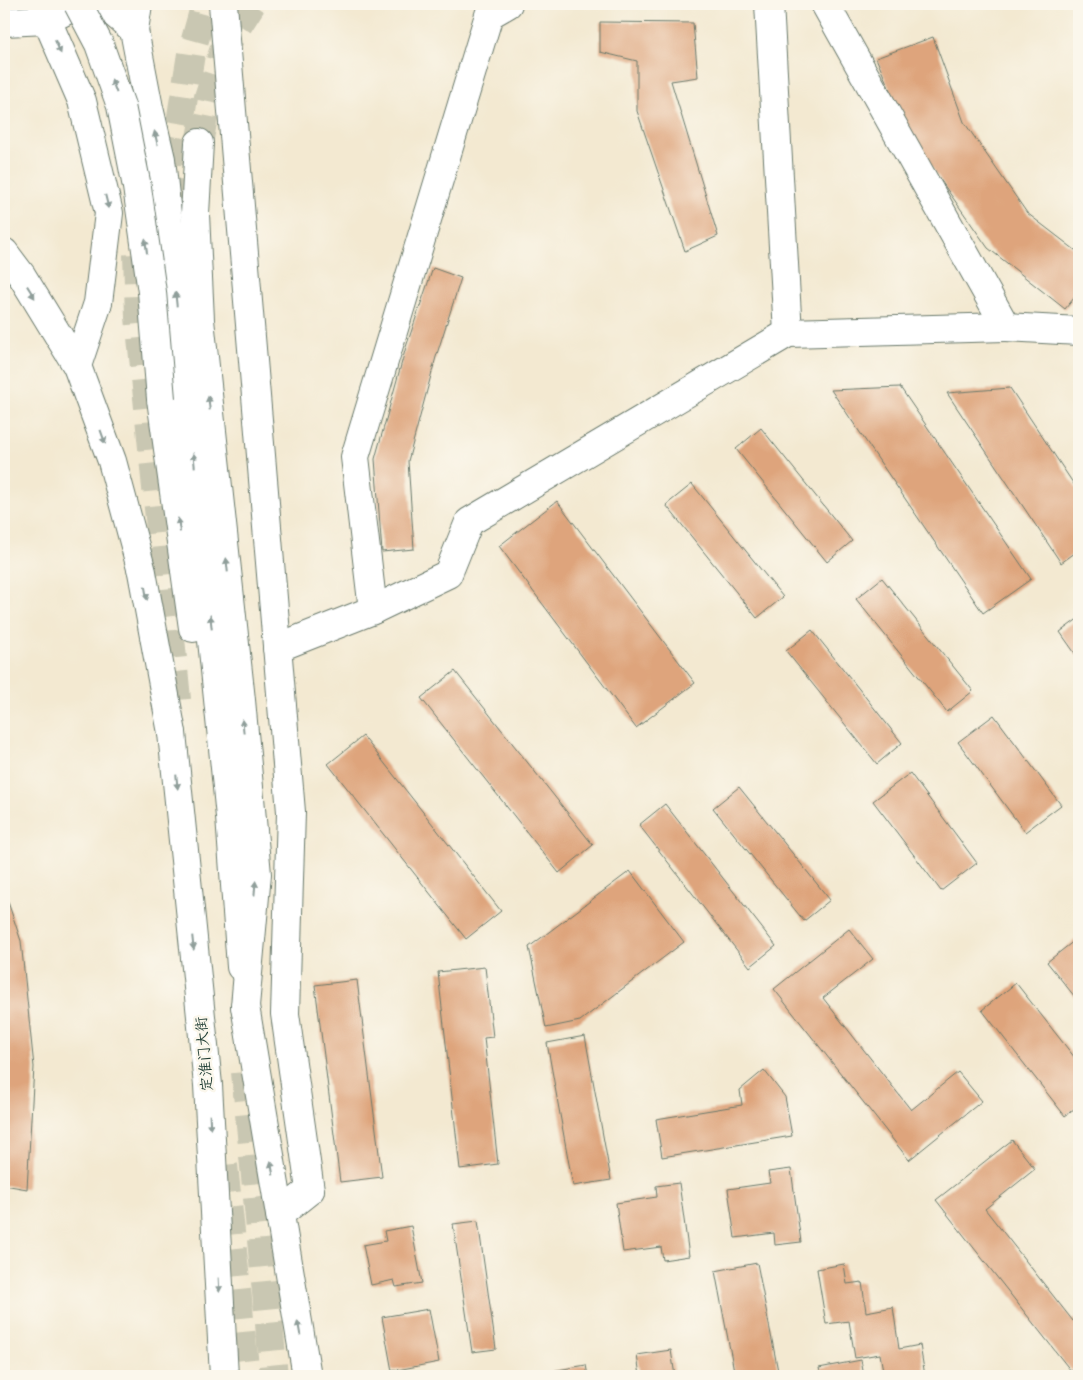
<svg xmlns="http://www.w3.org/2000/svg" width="1083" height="1380" font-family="Sriracha,'LXGW WenKai TC',sans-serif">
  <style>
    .building { fill: #dea47c }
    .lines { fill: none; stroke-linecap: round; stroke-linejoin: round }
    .highway-tunnel { stroke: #c9c7b2; stroke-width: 28; stroke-dasharray: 28 14; stroke-linecap: butt }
    .minor-casing { stroke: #69796b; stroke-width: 30 }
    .major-casing { stroke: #69796b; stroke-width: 30 }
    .highway-casing { stroke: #69796b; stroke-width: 30 }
    .minor { stroke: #fff; stroke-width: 28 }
    .major { stroke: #fff; stroke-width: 28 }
    .highway { stroke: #fff; stroke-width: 28 }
    .highway-bridge-casing { stroke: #69796b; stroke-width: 30; stroke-linecap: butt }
    .highway-bridge { stroke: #fff; stroke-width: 28 }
    .oneway { fill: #8f9e9a }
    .labels { text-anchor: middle; stroke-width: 5; stroke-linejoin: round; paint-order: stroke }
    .street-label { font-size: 15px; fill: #1f3d34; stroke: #fbf7ec }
  </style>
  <rect width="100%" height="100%" fill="#fbf7ec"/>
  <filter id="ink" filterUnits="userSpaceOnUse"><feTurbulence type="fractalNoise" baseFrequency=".02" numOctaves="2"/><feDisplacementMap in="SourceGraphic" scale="10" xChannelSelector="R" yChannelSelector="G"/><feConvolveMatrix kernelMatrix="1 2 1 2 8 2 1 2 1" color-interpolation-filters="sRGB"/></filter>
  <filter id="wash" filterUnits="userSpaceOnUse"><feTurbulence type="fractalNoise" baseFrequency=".0096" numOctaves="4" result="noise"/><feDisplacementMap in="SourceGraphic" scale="20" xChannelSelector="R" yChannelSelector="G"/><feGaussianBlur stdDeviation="1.12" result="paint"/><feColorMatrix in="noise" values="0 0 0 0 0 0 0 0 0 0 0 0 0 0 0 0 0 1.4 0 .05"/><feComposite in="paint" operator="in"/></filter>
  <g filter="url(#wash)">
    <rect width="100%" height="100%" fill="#f3e9d1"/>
    <g id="blocks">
      <g class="building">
        <polygon points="600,22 693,23 698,77 671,81 718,236 685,251 637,111 637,61 600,52"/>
        <polygon points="933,37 964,122 1027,213 1079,253 1079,292 1065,309 988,248 911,138 876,58"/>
        <polygon points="433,268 461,278 436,357 408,461 414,549 382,552 375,459 406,347"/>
        <polygon points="900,387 1031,579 983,613 831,390"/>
        <polygon points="1010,388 1079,492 1079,550 1061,563 947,393"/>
        <polygon points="761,428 852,541 827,562 736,449"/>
        <polygon points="692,484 783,597 757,618 666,505"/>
        <polygon points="557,501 695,683 636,728 499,546"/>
        <polygon points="882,578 973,691 947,712 856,599"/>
        <polygon points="1079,618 1079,659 1060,632"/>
        <polygon points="812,630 902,743 877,764 786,651"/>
        <polygon points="455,671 593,845 559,873 421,698"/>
        <polygon points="994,715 1061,805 1025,832 958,742"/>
        <polygon points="363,736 501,911 466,939 328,764"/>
        <polygon points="910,773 977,863 941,891 873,801"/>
        <polygon points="739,787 830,900 804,921 713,808"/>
        <polygon points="665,804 776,946 750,967 639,825"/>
        <polygon points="630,871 684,942 580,1021 546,1028 529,947"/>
        <polygon points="4,890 21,941 34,1067 27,1189 4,1185"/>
        <polygon points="849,929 873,959 823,998 911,1110 958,1072 982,1101 909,1160 774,989"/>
        <polygon points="1079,937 1079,1002 1047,962"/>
        <polygon points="485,967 493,1037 484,1038 498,1164 460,1169 438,972"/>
        <polygon points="357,980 382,1177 340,1182 315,985"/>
        <polygon points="1016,983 1079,1063 1079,1105 1065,1116 982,1010"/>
        <polygon points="585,1036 611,1180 573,1186 547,1043"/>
        <polygon points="764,1070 785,1097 792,1136 662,1157 656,1119 742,1105 740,1090"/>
        <polygon points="1012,1140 1035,1169 985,1209 1073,1321 1079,1316 1079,1364 1071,1371 936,1200"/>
        <polygon points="791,1169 801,1242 775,1245 774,1233 735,1238 728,1189 770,1183 768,1172"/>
        <polygon points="679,1183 689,1256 663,1260 661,1247 623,1252 616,1203 657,1197 656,1186"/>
        <polygon points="478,1221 496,1349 472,1352 453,1224"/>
        <polygon points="411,1226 422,1283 396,1287 394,1280 371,1285 363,1245 386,1241 384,1231"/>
        <polygon points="757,1263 779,1376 735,1376 715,1271"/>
        <polygon points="844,1264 847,1284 862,1282 866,1312 893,1307 899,1349 920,1345 925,1376 884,1376 880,1354 855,1358 849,1321 826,1324 817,1269"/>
        <polygon points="429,1309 439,1362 392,1371 382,1317"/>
        <polygon points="671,1350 675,1376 640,1376 637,1355"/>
        <polygon points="861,1360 864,1376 821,1376 819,1368"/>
        <polygon points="586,1365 588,1376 553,1376 552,1371"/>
      </g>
    </g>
  </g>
  <g filter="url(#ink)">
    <use href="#blocks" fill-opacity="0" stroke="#69796b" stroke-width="1"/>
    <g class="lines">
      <g class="highway-tunnel">
        <polyline points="199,143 208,97 224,48 252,4"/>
        <polyline points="175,207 177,141 191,54 205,4"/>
        <polyline points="137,254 139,317 178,709"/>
        <polyline points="245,1072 274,1376"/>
        <polyline points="224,1165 246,1376"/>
      </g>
      <g class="minor-casing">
        <g id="minor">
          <polyline points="103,4 134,30"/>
          <polyline points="223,4 291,812 285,1014 310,1190 280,1214"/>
          <polyline points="769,4 788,333"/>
          <polyline points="825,4 1006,327 1079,331"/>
          <polyline points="4,22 47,20"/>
          <polyline points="77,366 98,303 109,213 82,101 47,20 79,4"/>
          <polyline points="373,610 448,574 469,522 788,333 1006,327"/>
          <polyline points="277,648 373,610 355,457 489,15 508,4"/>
        </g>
      </g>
      <g class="major-casing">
        <g id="major">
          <polyline points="172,733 208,1085 224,1376"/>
          <polyline points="245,1006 307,1376"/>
        </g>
      </g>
      <g class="highway-casing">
        <g id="highway">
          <polyline points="138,4 134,30 149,108 161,159 192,444 230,817 241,967"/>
          <polyline points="199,143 195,214 200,320 241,700 257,874 245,1006"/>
          <polyline points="4,252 22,276 77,366 112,461 142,572 172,733"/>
          <polyline points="161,399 193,628"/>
        </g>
      </g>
      <use href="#minor" class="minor"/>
      <use href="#major" class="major"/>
      <use href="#highway" class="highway"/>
      <g class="highway-bridge-casing">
        <polyline id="highway-bridge" points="78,4 99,44 121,106 137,187 152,292 161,399"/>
      </g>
      <use href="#highway-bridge" class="highway-bridge"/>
    </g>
    <defs><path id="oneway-solid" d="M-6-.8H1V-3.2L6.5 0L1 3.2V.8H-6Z" transform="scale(1.25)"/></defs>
    <g class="oneway">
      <use href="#oneway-solid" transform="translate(58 47) rotate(66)"/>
      <use href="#oneway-solid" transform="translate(114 86) rotate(-110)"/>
      <use href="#oneway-solid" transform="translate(156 138) rotate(-103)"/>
      <use href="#oneway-solid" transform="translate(107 202) rotate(76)"/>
      <use href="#oneway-solid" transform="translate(146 246) rotate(-98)"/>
      <use href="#oneway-solid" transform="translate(31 292) rotate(58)"/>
      <use href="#oneway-solid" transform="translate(176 299) rotate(-96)"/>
      <use href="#oneway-solid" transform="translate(209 403) rotate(-96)"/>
      <use href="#oneway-solid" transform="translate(103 437) rotate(70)"/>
      <use href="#oneway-solid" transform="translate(194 460) rotate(-96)"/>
      <use href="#oneway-solid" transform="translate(179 525) rotate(-98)"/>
      <use href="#oneway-solid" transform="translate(227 565) rotate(-96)"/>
      <use href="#oneway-solid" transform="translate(146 593) rotate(80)"/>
      <use href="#oneway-solid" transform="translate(211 622) rotate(-96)"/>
      <use href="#oneway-solid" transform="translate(243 726) rotate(-95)"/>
      <use href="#oneway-solid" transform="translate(177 782) rotate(84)"/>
      <use href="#oneway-solid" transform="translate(255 888) rotate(-85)"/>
      <use href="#oneway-solid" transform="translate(193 943) rotate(84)"/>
      <use href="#oneway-solid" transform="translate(210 1122) rotate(87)"/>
      <use href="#oneway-solid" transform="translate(272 1168) rotate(-100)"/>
      <use href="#oneway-solid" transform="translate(219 1285) rotate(87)"/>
      <use href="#oneway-solid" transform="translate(299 1328) rotate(-100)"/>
    </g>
  </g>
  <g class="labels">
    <g class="street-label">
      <text transform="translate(204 1054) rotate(-95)" y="5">定淮门大街</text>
    </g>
  </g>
  <rect width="1083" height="1380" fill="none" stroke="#fbf7ec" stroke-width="20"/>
</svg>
